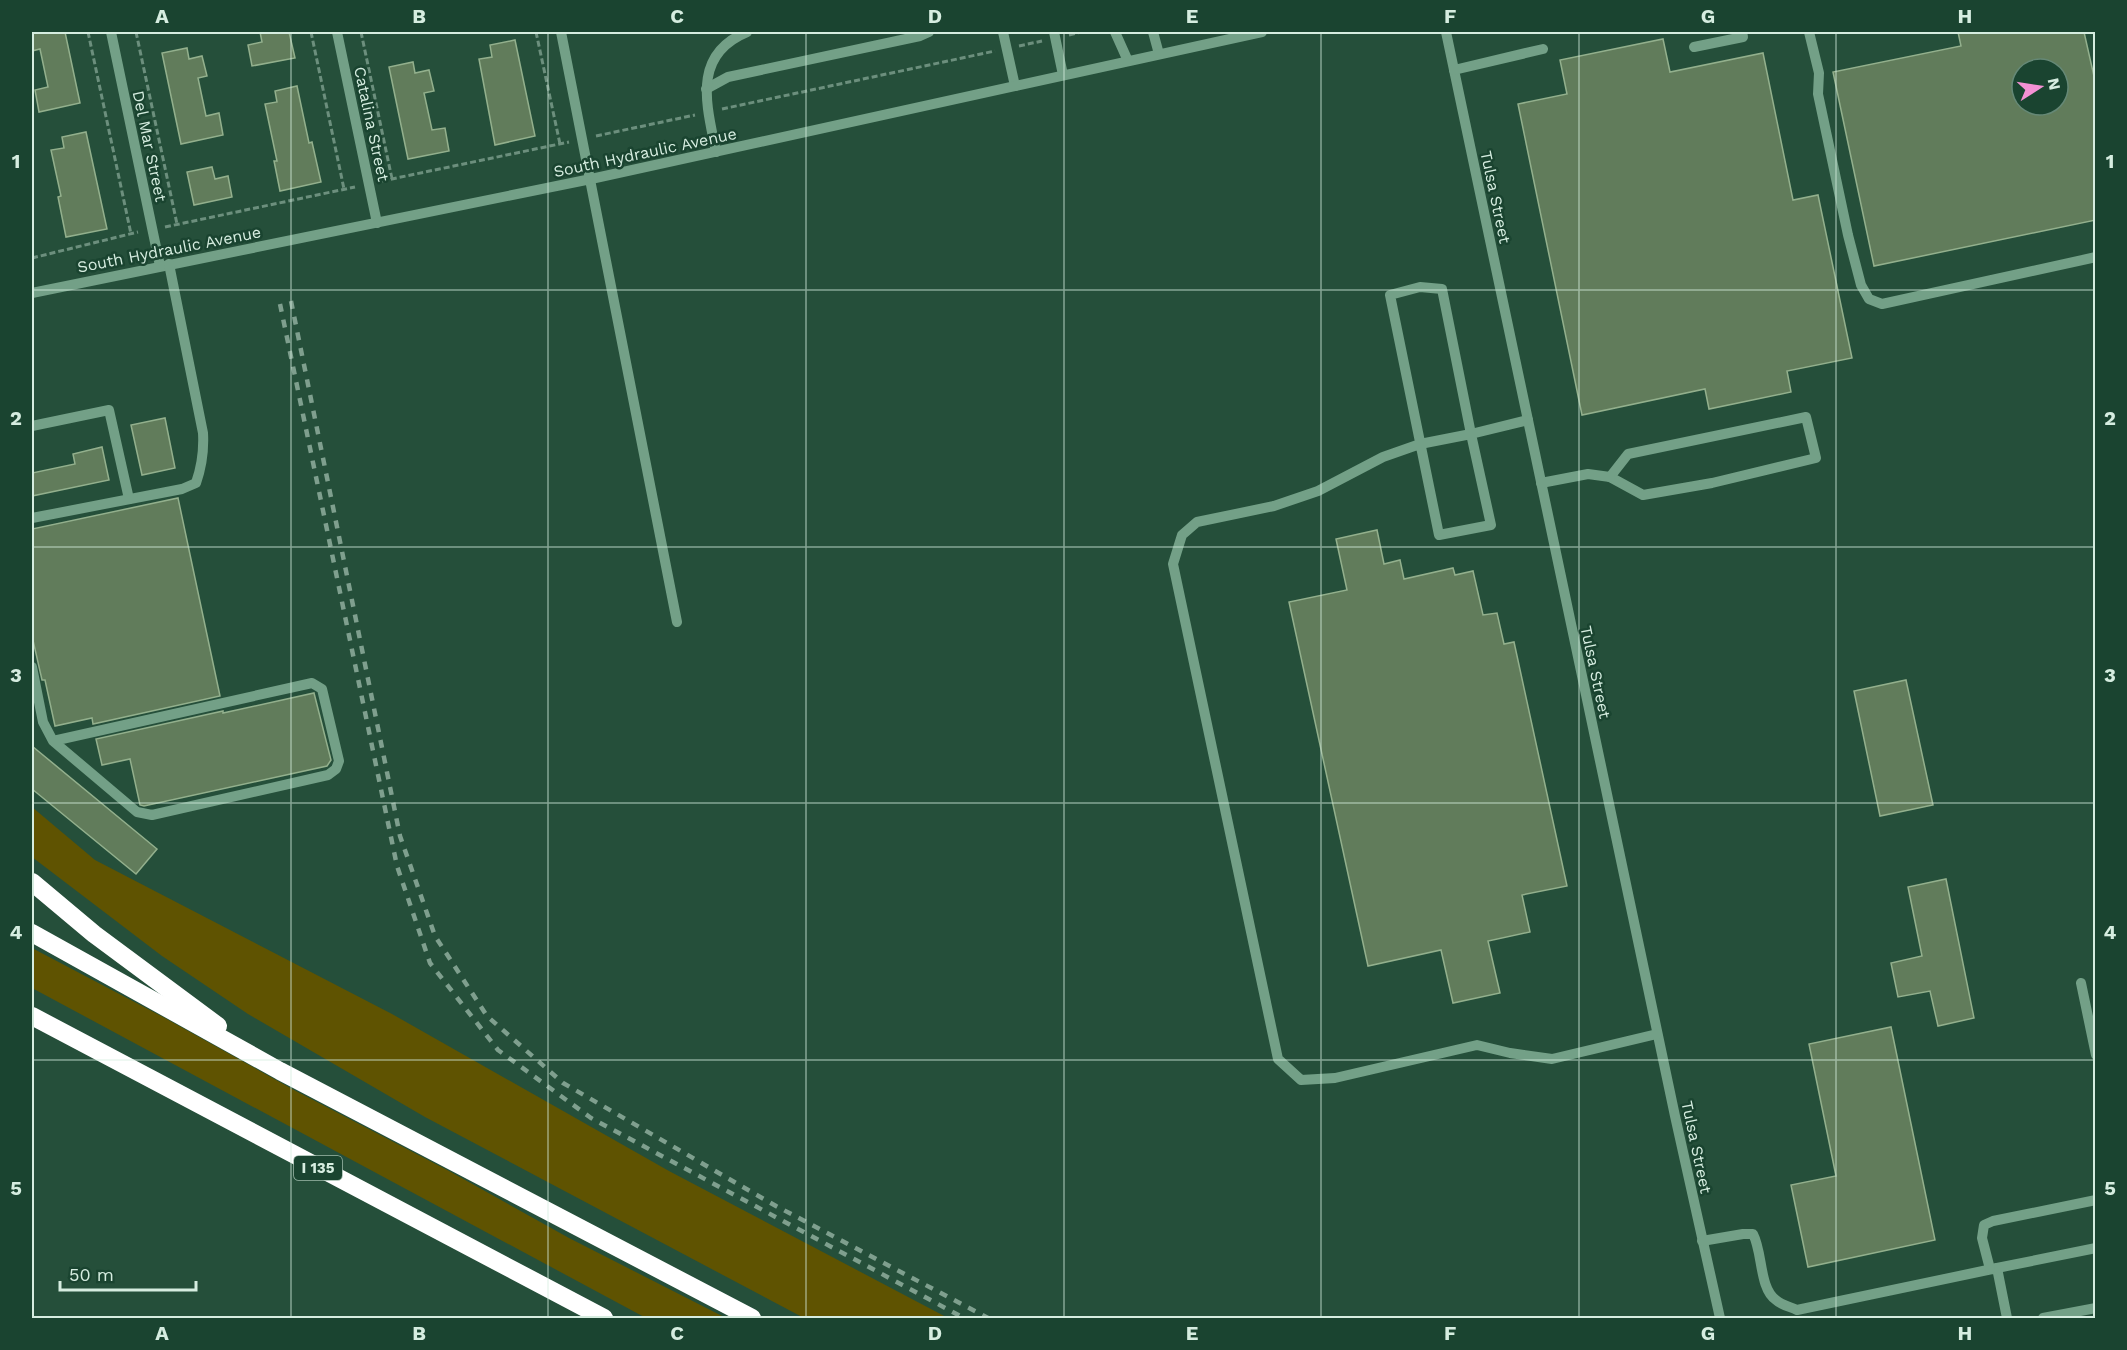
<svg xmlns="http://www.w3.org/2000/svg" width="2127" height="1350" font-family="'Work Sans',sans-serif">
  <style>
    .green { fill: #5f5301 }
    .building { fill: #617c5b; stroke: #93b08d; stroke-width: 1.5; fill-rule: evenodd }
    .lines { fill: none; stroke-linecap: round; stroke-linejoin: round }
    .path { stroke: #6c8f7d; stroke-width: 3; stroke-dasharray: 6 3; stroke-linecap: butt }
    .minor { stroke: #73a087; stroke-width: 10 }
    .highway { stroke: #fff; stroke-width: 18 }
    .rail { stroke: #7f9f8e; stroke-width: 4.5; stroke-dasharray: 8 8; stroke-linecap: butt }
    .grid { fill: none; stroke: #d6ede0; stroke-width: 1.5; stroke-opacity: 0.55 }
    .labels { text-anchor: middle; stroke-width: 5; stroke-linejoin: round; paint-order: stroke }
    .shield { fill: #1a4430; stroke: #9ebaab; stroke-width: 1.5 }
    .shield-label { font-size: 15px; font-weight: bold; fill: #d6ede0 }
    .street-label { font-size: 16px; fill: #d6ede0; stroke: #1a4430 }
    .neatline { fill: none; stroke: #d6ede0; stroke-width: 2 }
    .grid-label { font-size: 20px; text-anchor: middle; font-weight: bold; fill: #d6ede0 }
  </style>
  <rect width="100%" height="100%" fill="#254f3a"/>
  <g class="green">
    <polygon points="32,807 95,860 392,1014 669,1171 948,1318 804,1318 425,1117 248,1014 162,956 32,857"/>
    <polygon points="32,948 163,1017 294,1090 449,1171 569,1238 726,1318 646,1318 32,988"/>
  </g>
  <g class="building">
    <polygon points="32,32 65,32 80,103 39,112 35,90 48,87 40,49 32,51"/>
    <polygon points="260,32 289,32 295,58 252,66 248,45 262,42"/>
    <path d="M1958,32H2084L2096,85V220L1874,266L1833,72L1961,46ZM2022,69H2058V105H2022Z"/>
    <polygon points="1663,39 1670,72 1763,53 1793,200 1818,195 1852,358 1787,371 1791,392 1709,409 1705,389 1582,415 1518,104 1567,94 1560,60"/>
    <polygon points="515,40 535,136 495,145 479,59 492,57 490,45"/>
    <polygon points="187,48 189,59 202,56 207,76 198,78 206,116 219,113 223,135 181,144 162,53"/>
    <polygon points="413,62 415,73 429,70 434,91 424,93 432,130 445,128 449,151 408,159 389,67"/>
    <polygon points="297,86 309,143 312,142 321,182 280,191 274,161 277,161 265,104 277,102 275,91"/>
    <polygon points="86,132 107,229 66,237 58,197 61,196 51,150 64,148 62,137"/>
    <polygon points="212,167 215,179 228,176 232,197 194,205 187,172"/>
    <polygon points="165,418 175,468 142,475 131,425"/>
    <polygon points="102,447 109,480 32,496 32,473 75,464 73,454"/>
    <polygon points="178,498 220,696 93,724 92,718 55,726 45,680 42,680 32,636 32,529"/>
    <polygon points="1377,530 1384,564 1400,560 1404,579 1453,568 1455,575 1473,571 1483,615 1497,613 1504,644 1514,642 1567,886 1522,895 1530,932 1488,941 1500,993 1453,1003 1441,950 1368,966 1289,602 1347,590 1336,539"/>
    <polygon points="1906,680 1933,805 1880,816 1854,691"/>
    <polygon points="314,693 331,760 327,766 144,806 140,805 130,759 102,765 96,739 223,711 223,713"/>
    <polygon points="32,746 157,849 136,874 32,789"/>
    <polygon points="1946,879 1974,1018 1938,1026 1930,991 1898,997 1891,963 1922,956 1908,887"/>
    <polygon points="1891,1027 1935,1240 1808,1267 1791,1185 1836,1176 1809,1044"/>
  </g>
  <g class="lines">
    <g class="path">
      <polyline points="88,32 131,234"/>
      <polyline points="136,32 177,224"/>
      <polyline points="311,32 344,189"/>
      <polyline points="361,32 392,179"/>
      <polyline points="536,32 560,144"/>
      <polyline points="1069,35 1081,32"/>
      <polyline points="1019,46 1042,41"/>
      <polyline points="722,109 995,51"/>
      <polyline points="596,136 695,115"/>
      <polyline points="382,181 569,142"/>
      <polyline points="165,227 355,187"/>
      <polyline points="32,258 138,232"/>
    </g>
    <g class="minor">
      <polyline points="111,32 160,266"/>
      <polyline points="337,32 377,223"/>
      <polyline points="561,32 677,622"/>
      <polyline points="1003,32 1015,86"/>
      <polyline points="1054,32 1063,75"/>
      <polyline points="1115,32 1128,61"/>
      <polyline points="1153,32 1159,54"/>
      <polyline points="1446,32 1675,1116 1720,1318"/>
      <polyline points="1809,32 1819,73 1818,94 1848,235 1861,285 1869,299 1882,304 2096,257"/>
      <polyline points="1694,47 1743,37 1742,32"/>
      <polyline points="1454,70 1543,49"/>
      <polyline points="706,89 728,77 920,36 929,32"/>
      <path d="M716,152C707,106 691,55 747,32"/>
      <polyline points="32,293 591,179 1262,32"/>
      <polygon points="1806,417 1816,458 1712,483 1643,495 1610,477 1628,454"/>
      <path d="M1528,420L1471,434L1442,289L1420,287L1390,295C1406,375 1423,455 1439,535L1491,525L1471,434L1420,444L1383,457L1318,491L1274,506L1197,522L1182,535L1173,564L1278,1059L1301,1080L1335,1078L1477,1045L1510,1053L1552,1059L1657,1034"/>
      <polyline points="32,426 109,410 129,499"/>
      <polyline points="1541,483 1588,474 1610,477"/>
      <path d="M32,518L182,489L196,483C202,466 204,451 203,433L169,264"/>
      <polyline points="32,667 43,722 53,741 137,812 152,815 328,775 336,769 339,761 322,689 312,683 53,741"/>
      <polyline points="2081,983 2096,1055"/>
      <path d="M1702,1241L1743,1234H1753C1763,1253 1759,1288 1776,1300C1781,1305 1791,1307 1797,1310L1997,1268L2007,1318"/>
      <polyline points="1997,1268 2096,1248"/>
      <polyline points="1990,1269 1982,1238 1984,1225 1993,1221 2096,1200"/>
      <polyline points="2043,1318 2096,1308"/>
    </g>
    <g class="highway">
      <polyline points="32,882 94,934 218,1026"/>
      <polyline points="32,933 280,1071 752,1318"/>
      <polyline points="32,1016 604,1318"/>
    </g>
    <g class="rail">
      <polyline points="291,301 400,836 435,936 487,1016 563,1083 776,1206 988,1318"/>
      <polyline points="280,304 397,866 430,963 498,1050 591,1118 964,1318"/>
    </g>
  </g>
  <path class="grid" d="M291,32V1318M548,32V1318M806,32V1318M1064,32V1318M1321,32V1318M1579,32V1318M1836,32V1318M32,290H2096M32,547H2096M32,803H2096M32,1060H2096"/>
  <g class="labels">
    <rect class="shield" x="294" y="1156" width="48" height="24" rx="4.5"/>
    <g class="shield-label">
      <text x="318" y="1173">I 135</text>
    </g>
    <g class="street-label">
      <text transform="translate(372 124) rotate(78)" y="6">Catalina Street</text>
      <text transform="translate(150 146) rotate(78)" y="6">Del Mar Street</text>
      <text transform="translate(645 152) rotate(-12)" y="6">South Hydraulic Avenue</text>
      <text transform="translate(1496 197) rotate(78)" y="6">Tulsa Street</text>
      <text transform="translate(169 249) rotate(-11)" y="6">South Hydraulic Avenue</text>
      <text transform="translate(1596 672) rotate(78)" y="6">Tulsa Street</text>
      <text transform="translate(1697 1147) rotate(78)" y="6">Tulsa Street</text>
    </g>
  </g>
  <rect width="2127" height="1350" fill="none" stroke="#1a4430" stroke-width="66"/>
  <g transform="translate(2040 87) rotate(78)"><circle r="28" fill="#1a4430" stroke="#658876" stroke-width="1.5"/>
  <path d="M0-4.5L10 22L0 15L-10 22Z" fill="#f491d4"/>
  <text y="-9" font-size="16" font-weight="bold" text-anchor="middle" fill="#d6ede0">N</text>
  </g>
  <path d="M60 1281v9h136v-9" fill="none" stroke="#d6ede0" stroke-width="3"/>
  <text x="69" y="1281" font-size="18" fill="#d6ede0" stroke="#1a4430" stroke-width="4.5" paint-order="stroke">50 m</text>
  <rect x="33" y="33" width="2061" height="1284" class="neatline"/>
  <g class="grid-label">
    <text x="162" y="23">A</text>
    <text x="419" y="23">B</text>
    <text x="677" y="23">C</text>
    <text x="935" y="23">D</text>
    <text x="1192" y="23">E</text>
    <text x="1450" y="23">F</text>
    <text x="1708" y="23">G</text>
    <text x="1965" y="23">H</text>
    <text x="16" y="168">1</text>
    <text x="2110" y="168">1</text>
    <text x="16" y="425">2</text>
    <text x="2110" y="425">2</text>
    <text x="16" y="682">3</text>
    <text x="2110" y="682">3</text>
    <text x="16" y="939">4</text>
    <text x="2110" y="939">4</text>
    <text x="16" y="1195">5</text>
    <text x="2110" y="1195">5</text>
    <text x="162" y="1340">A</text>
    <text x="419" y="1340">B</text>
    <text x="677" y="1340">C</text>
    <text x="935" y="1340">D</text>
    <text x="1192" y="1340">E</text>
    <text x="1450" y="1340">F</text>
    <text x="1708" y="1340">G</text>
    <text x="1965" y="1340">H</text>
  </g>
</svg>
